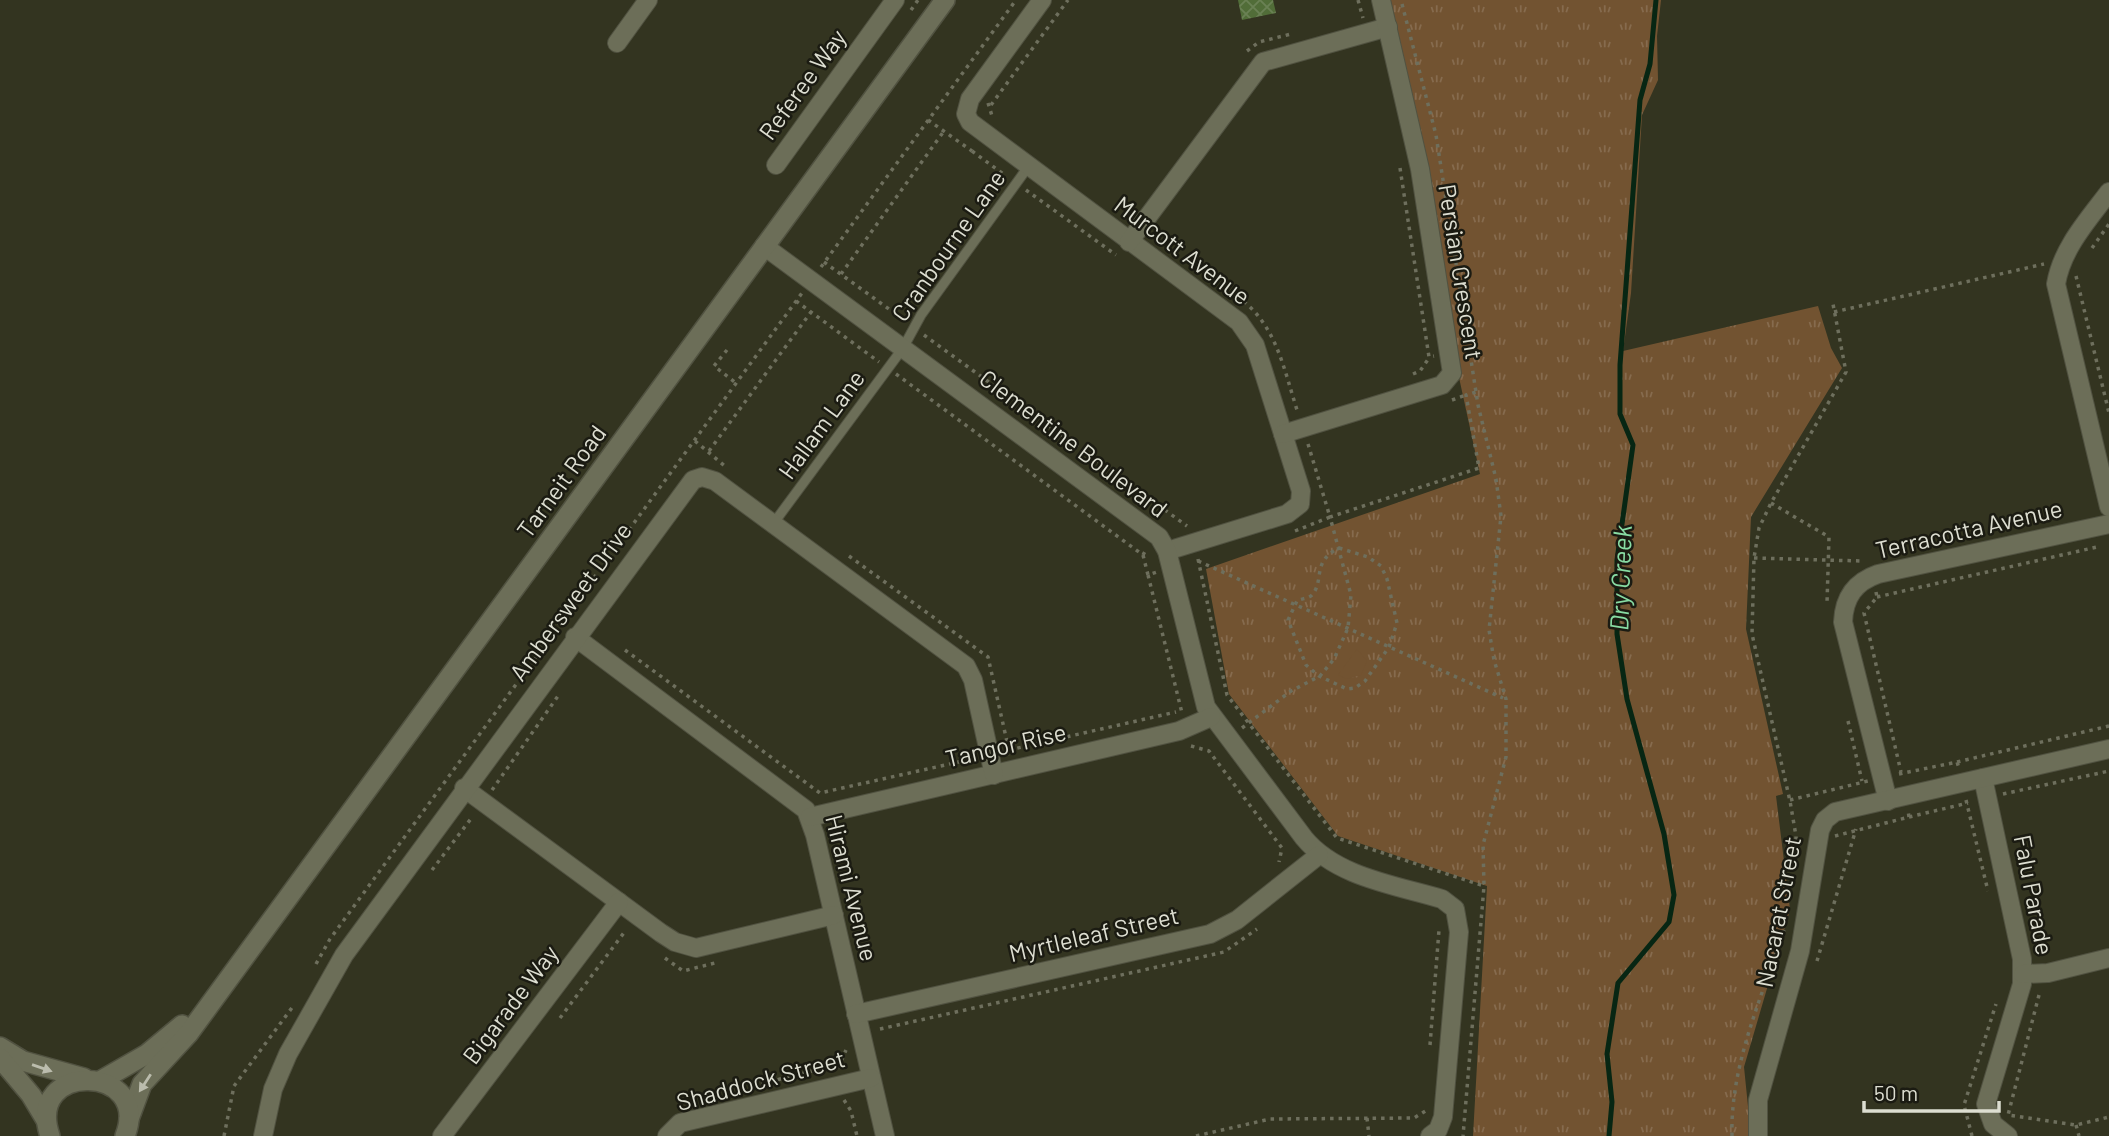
<svg xmlns="http://www.w3.org/2000/svg" width="2109" height="1136" font-family="Barlow,sans-serif">
  <style>
    .park { fill: url(#park-tufts) }
    .garden { fill: #725331 }
    .lines { fill: none; stroke-linecap: round; stroke-linejoin: round }
    .stream { stroke: #072613; stroke-width: 5 }
    .building { fill: url(#building-cross-hatch) }
    .service-casing { stroke: #515241; stroke-width: 11 }
    .minor-casing { stroke: #515241; stroke-width: 20 }
    .tertiary-casing { stroke: #515241; stroke-width: 22 }
    .path { stroke: #6e6f5d; stroke-width: 3.5; stroke-dasharray: 3.5 5; stroke-linecap: butt }
    .service { stroke: #6c6e58; stroke-width: 9 }
    .minor { stroke: #6c6e58; stroke-width: 18 }
    .tertiary { stroke: #6c6e58; stroke-width: 19 }
    .oneway { fill: #bbbcad }
    .labels { text-anchor: middle; stroke-width: 5; stroke-linejoin: round; paint-order: stroke }
    .street-label { font-size: 24px; fill: #ddded1; stroke: #1b1b12 }
    .water-label { font-size: 26px; font-style: italic; fill: #88dca3; stroke: #1b1b12 }
  </style>
  <defs>
    <pattern id="park-tufts" width="24" height="20" patternUnits="userSpaceOnUse" patternTransform="scale(1.75)"><rect width="24" height="20" fill="#725331"/><path d="M3 7l-1-3M5 7V3M7 7l1-3M15 17l-1-3M17 17v-4M19 17l1-3" fill="none" stroke="#866b4e"/></pattern>
    <pattern id="building-cross-hatch" width="8" height="8" patternUnits="userSpaceOnUse" patternTransform="scale(1.75)"><rect width="8" height="8" fill="#516d38"/><path d="M0 0l8 8M0 8l8-8" fill="none" stroke="#6a8154"/></pattern>
  </defs>
  <rect width="100%" height="100%" fill="#333420"/>
  <polygon class="park" points="1377,0 1661,0 1657,36 1658,80 1642,115 1631,293 1623,351 1818,306 1831,348 1842,368 1751,517 1746,629 1783,794 1776,796 1790,910 1744,1067 1751,1136 1473,1136 1487,886 1338,836 1229,694 1206,569 1480,474"/>
  <polygon class="garden" points="1357,649 1367,661 1361,675 1347,679 1338,675"/>
  <g class="lines">
    <polyline class="stream" points="1609,1136 1612,1102 1607,1054 1618,983 1669,922 1674,895 1664,834 1627,699 1617,634 1617,560 1633,445 1620,414 1620,365 1640,100 1650,64 1656,0"/>
  </g>
  <polygon class="building" points="1238,0 1273,0 1276,13 1242,20"/>
  <g class="lines">
    <g class="service-casing">
      <polyline id="service" points="773,524 903,348 921,315 1028,167"/>
    </g>
    <g class="minor-casing">
      <g id="minor">
        <polyline points="1042,0 970,99 966,114 970,122 1239,322 1255,345 1301,491 1300,504 1287,514 1167,551"/>
        <polyline points="617,43 648,0"/>
        <polyline points="776,165 895,0"/>
        <path d="M2109,192C2088,220 2062,248 2056,284L2109,507"/>
        <polyline points="1129,242 1263,62 1388,27"/>
        <path d="M764,246L1159,537L1167,551L1206,707L1304,838C1336,877 1395,885 1442,899L1455,909L1459,932L1443,1117L1438,1130L1430,1136"/>
        <polyline points="1283,434 1442,385 1452,373 1420,169 1381,0"/>
        <polyline points="575,637 806,810 815,835 885,1136"/>
        <polyline points="1983,778 2022,959 2022,984 1986,1104 1993,1124 2008,1136"/>
        <polyline points="464,788 661,933 675,942 696,948 834,915"/>
        <path d="M1888,801L1843,622C1844,597 1855,582 1878,574L2109,524"/>
        <polyline points="810,817 1179,731 1211,717"/>
        <polyline points="2023,974 2048,973 2109,958"/>
        <polyline points="856,1014 1210,934 1237,920 1319,855"/>
        <polyline points="263,1136 273,1089 288,1054 344,955 693,480 702,477 715,481 966,666 973,680 994,775"/>
        <polyline points="442,1136 619,902"/>
        <polyline points="667,1136 680,1123 871,1078"/>
        <polyline points="1758,1136 1758,1100 1800,951 1820,830 1825,820 1835,812 2109,749"/>
      </g>
    </g>
    <g class="tertiary-casing">
      <g id="tertiary">
        <polyline points="0,1047 23,1061 84,1078"/>
        <polyline points="0,1058 31,1095 46,1120"/>
        <polyline points="100,1081 147,1054 182,1025"/>
        <polyline points="129,1119 142,1084 189,1033 945,0"/>
        <path d="M50,1136C24,1060 153,1064 125,1136"/>
      </g>
    </g>
    <g class="path">
      <polyline points="1358,0 1363,18"/>
      <polyline points="1402,4 1436,135 1478,405 1496,479 1501,516 1489,630 1494,660 1506,699 1506,757 1483,845 1484,886 1463,1136"/>
      <polyline points="911,10 918,0"/>
      <polyline points="1247,51 1259,42 1291,34"/>
      <polyline points="988,103 993,119"/>
      <polyline points="991,105 1068,0"/>
      <polyline points="928,120 972,151"/>
      <polyline points="972,151 1006,176"/>
      <polyline points="1400,168 1429,357 1434,356"/>
      <polyline points="1026,190 1116,255"/>
      <polyline points="2092,248 2109,224"/>
      <polyline points="824,262 904,320"/>
      <polyline points="821,267 1016,0"/>
      <polyline points="841,274 944,131"/>
      <polyline points="2076,276 2109,413"/>
      <path d="M1237,296C1277,325 1283,367 1298,413"/>
      <polyline points="796,301 879,362"/>
      <polyline points="1834,312 2044,264"/>
      <polyline points="924,335 1187,526"/>
      <polyline points="727,350 714,366 736,383"/>
      <polyline points="896,374 1143,555 1147,548"/>
      <polyline points="1413,374 1420,371 1429,358"/>
      <polyline points="1452,400 1466,395"/>
      <polyline points="695,441 726,467"/>
      <polyline points="709,451 811,312"/>
      <polyline points="1771,503 1829,537 1827,603"/>
      <polyline points="1295,531 1330,517 1308,444"/>
      <path d="M1339,548L1368,557L1381,566L1387,579L1397,623L1389,647L1365,681L1355,688L1347,689L1319,676L1306,665L1288,620L1297,601C1302,598 1308,599 1312,595C1325,580 1311,562 1339,548Z"/>
      <polyline points="1143,555 1148,575 1157,572"/>
      <polyline points="849,556 988,657 1010,755"/>
      <polyline points="1754,558 1861,561"/>
      <polyline points="1198,559 1227,695 1337,838 1484,886"/>
      <polyline points="1198,561 1503,698"/>
      <polyline points="1148,575 1182,713"/>
      <polyline points="1876,592 1877,597 1864,613 1901,772"/>
      <polyline points="1877,597 2097,547"/>
      <polyline points="625,650 820,793 972,759"/>
      <polyline points="1848,721 1862,781"/>
      <polyline points="1242,728 1291,691 1320,676 1334,659 1348,628 1351,595 1330,517 1479,468 1466,395 1476,392"/>
      <polyline points="1191,746 1209,751 1282,848 1279,862"/>
      <polyline points="1009,750 1176,712"/>
      <polyline points="1957,762 2109,726"/>
      <polyline points="1899,774 1957,762 1959,768"/>
      <polyline points="492,790 558,696"/>
      <polyline points="2003,794 2109,771"/>
      <polyline points="1790,800 1868,781"/>
      <polyline points="1966,800 1988,891"/>
      <polyline points="1909,817 1968,803"/>
      <polyline points="1835,836 1909,817 1908,810"/>
      <polyline points="1796,857 1796,836 1790,801 1752,634 1754,558 1759,528 1771,503 1846,372 1833,304"/>
      <polyline points="432,870 473,816"/>
      <polyline points="665,958 683,971 715,963"/>
      <polyline points="1817,961 1856,829"/>
      <polyline points="316,964 330,939 802,293"/>
      <polyline points="2039,995 2008,1115 2076,1125 2109,1117"/>
      <polyline points="560,1018 626,930"/>
      <polyline points="880,1029 1224,952 1257,929"/>
      <polyline points="1430,1045 1439,930 1441,930"/>
      <polyline points="838,1068 846,1050"/>
      <polyline points="753,1086 839,1064"/>
      <polyline points="844,1100 851,1111 857,1136"/>
      <polyline points="1367,1118 1369,1136"/>
      <polyline points="2076,1125 2079,1136"/>
      <polyline points="224,1136 234,1086 294,1005"/>
      <polyline points="1196,1136 1270,1119 1414,1118 1427,1110"/>
      <path d="M1732,1136C1730,1065 1762,997 1784,930"/>
      <polyline points="1972,1136 1964,1105 1996,1004"/>
    </g>
    <use href="#service" class="service"/>
    <use href="#minor" class="minor"/>
    <use href="#tertiary" class="tertiary"/>
  </g>
  <defs><path id="oneway-solid" d="M-6-.8H1V-3.2L6.5 0L1 3.2V.8H-6Z" transform="scale(1.75)"/></defs>
  <g class="oneway">
    <use href="#oneway-solid" transform="translate(42 1068) rotate(19)"/>
    <use href="#oneway-solid" transform="translate(145 1083) rotate(123)"/>
  </g>
  <g class="labels">
    <g class="street-label">
      <text transform="translate(803 85) rotate(-54)" y="8">Referee Way</text>
      <text transform="translate(949 246) rotate(-55)" y="8">Cranbourne Lane</text>
      <text transform="translate(1182 251) rotate(37)" y="8">Murcott Avenue</text>
      <text transform="translate(1460 272) rotate(81)" y="8">Persian Crescent</text>
      <text transform="translate(822 425) rotate(-54)" y="8">Hallam Lane</text>
      <text transform="translate(1073 444) rotate(37)" y="8">Clementine Boulevard</text>
      <text transform="translate(562 482) rotate(-54)" y="8">Tarneit Road</text>
      <text transform="translate(1969 530) rotate(-13)" y="8">Terracotta Avenue</text>
      <text transform="translate(571 602) rotate(-54)" y="8">Ambersweet Drive</text>
      <text transform="translate(1006 746) rotate(-13)" y="8">Tangor Rise</text>
      <text transform="translate(851 888) rotate(76)" y="8">Hirami Avenue</text>
      <text transform="translate(2033 895) rotate(79)" y="8">Falu Parade</text>
      <text transform="translate(1779 912) rotate(-79)" y="8">Nacarat Street</text>
      <text transform="translate(1094 935) rotate(-13)" y="8">Myrtleleaf Street</text>
      <text transform="translate(511 1005) rotate(-53)" y="8">Bigarade Way</text>
      <text transform="translate(761 1081) rotate(-15)" y="8">Shaddock Street</text>
    </g>
    <g class="water-label">
      <text transform="translate(1621 578) rotate(-88)" y="9">Dry Creek</text>
    </g>
  </g>
  <path d="M1864 1101v10h135v-10" fill="none" stroke="#ddded1" stroke-width="3.5"/>
  <text x="1874" y="1101" font-size="21" fill="#ddded1" stroke="#1b1b12" stroke-width="5" paint-order="stroke">50 m</text>
</svg>
